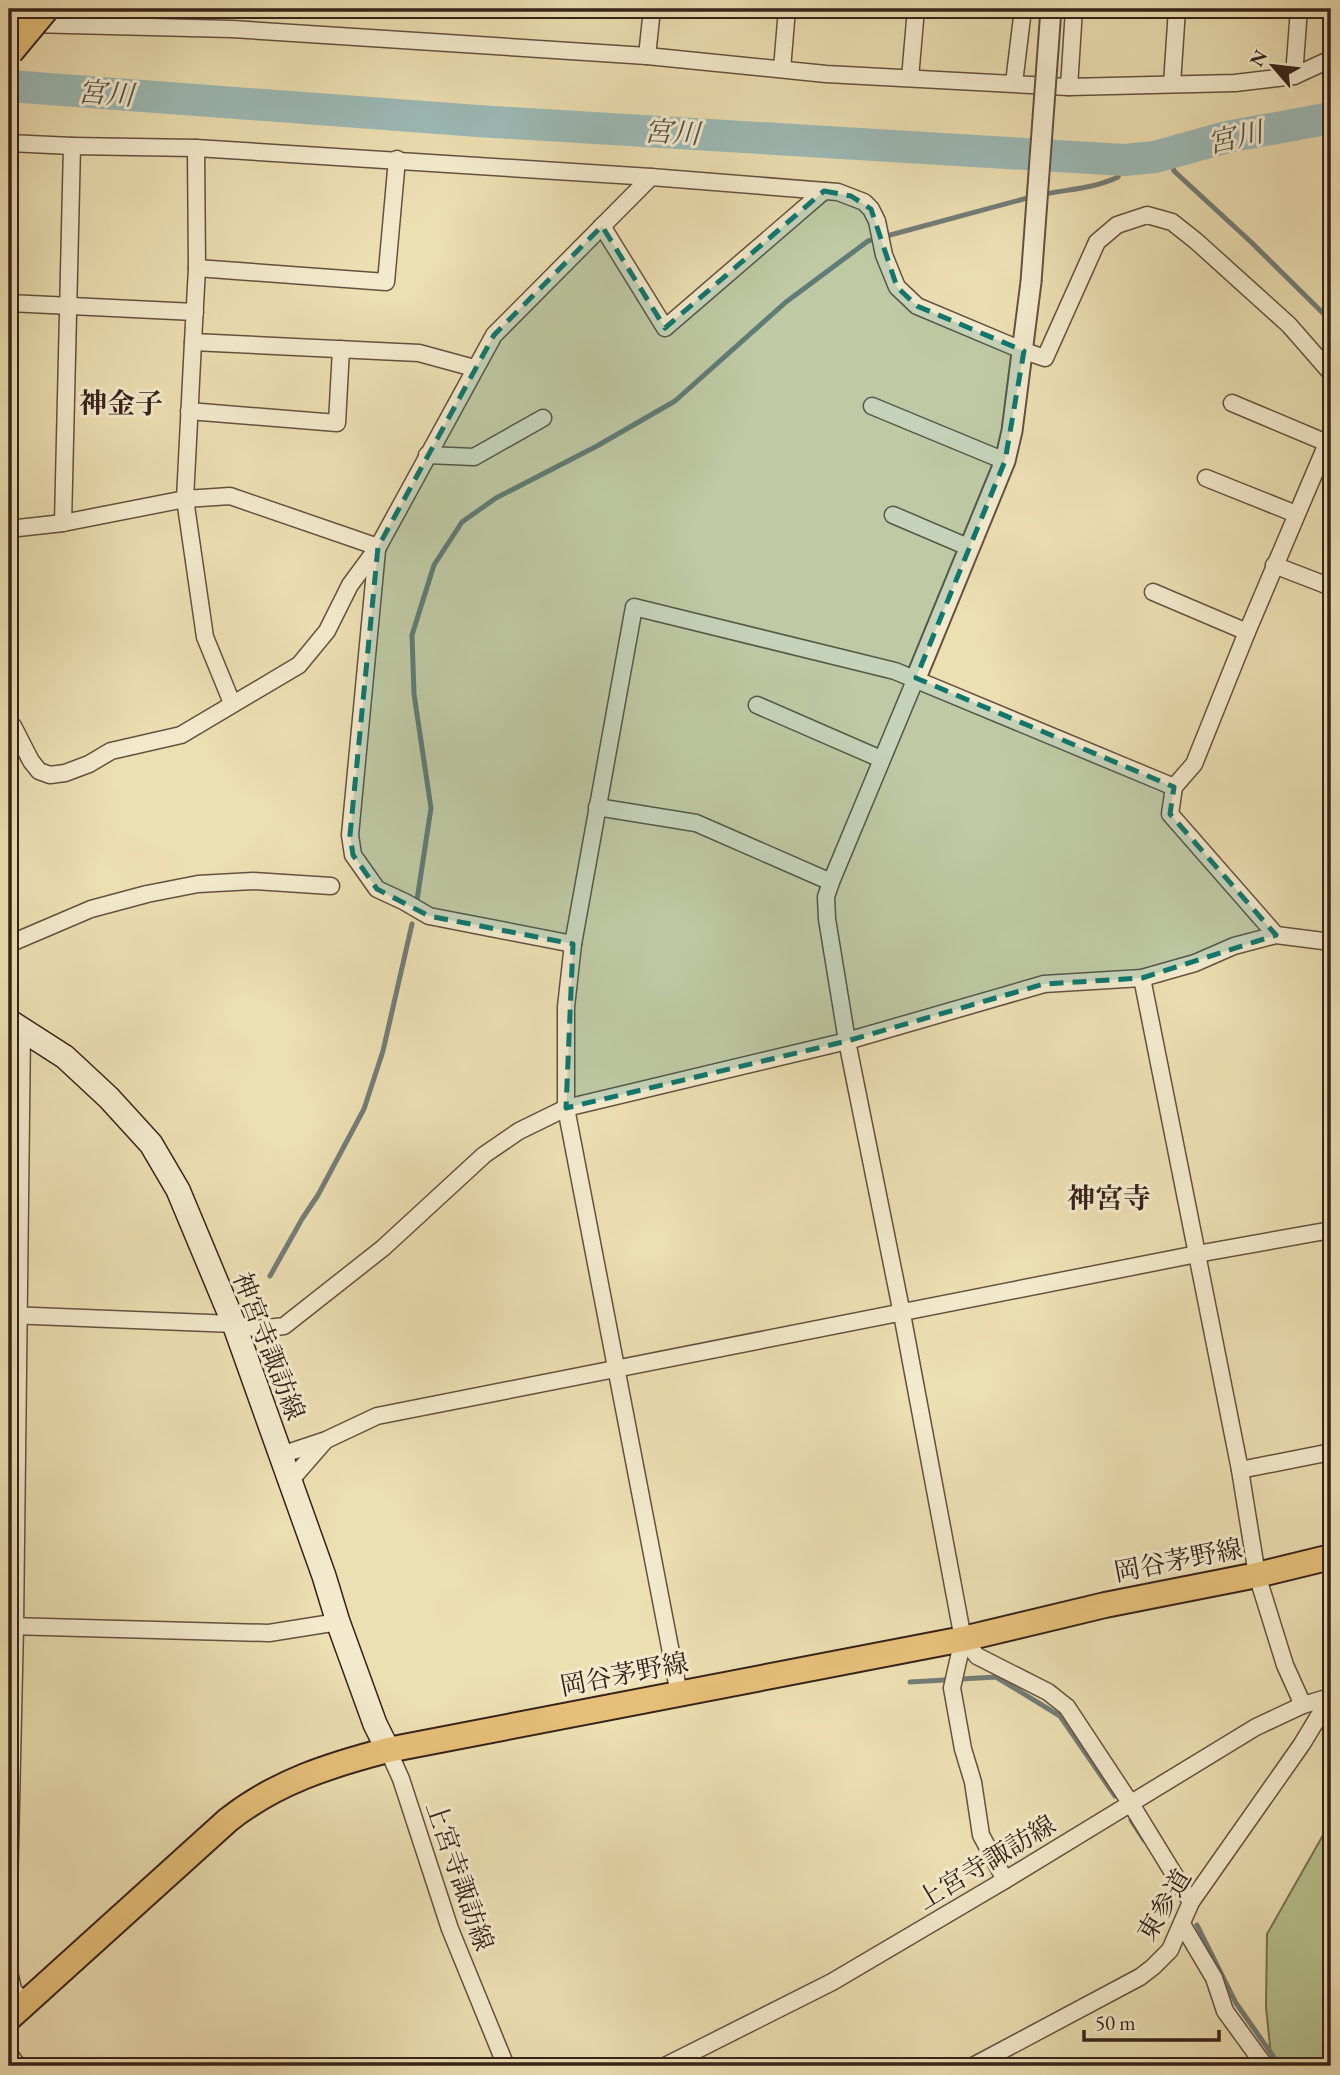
<svg xmlns="http://www.w3.org/2000/svg" width="1340" height="2075" font-family="'EB Garamond','Noto Serif JP',serif">
  <style>
    .green { fill: #b6c28e; stroke: #767254; stroke-width: 2 }
    .lines { fill: none; stroke-linecap: round; stroke-linejoin: round }
    .stream { stroke: #737d78; stroke-width: 5 }
    .river { stroke: #9cbab6; stroke-width: 32 }
    .minor-casing { stroke: #645140; stroke-width: 19 }
    .tertiary-casing { stroke: #645140; stroke-width: 23 }
    .secondary-casing { stroke: #36221a; stroke-width: 26 }
    .primary-casing { stroke: #36221a; stroke-width: 28 }
    .motorway-casing { stroke: #36221a; stroke-width: 32 }
    .minor { stroke: #f3eacd; stroke-width: 16 }
    .tertiary { stroke: #f3eacd; stroke-width: 19 }
    .secondary { stroke: #f3eacd; stroke-width: 23 }
    .primary { stroke: #e6c079; stroke-width: 24 }
    .motorway { stroke: #e6c079; stroke-width: 28 }
    .tertiary-bridge-casing { stroke: #645140; stroke-width: 23; stroke-linecap: butt }
    .motorway-bridge-casing { stroke: #36221a; stroke-width: 32; stroke-linecap: butt }
    .tertiary-bridge { stroke: #f3eacd; stroke-width: 19 }
    .motorway-bridge { stroke: #e6c079; stroke-width: 28 }
    .marked { fill: #0f766e; fill-opacity: 0.2; stroke: #0f766e; stroke-width: 5; stroke-dasharray: 14 9; stroke-linejoin: round }
    .labels { text-anchor: middle; stroke-width: 6; stroke-linejoin: round; paint-order: stroke }
    .street-label { font-size: 26px; fill: #36221a; stroke: #f3eacd }
    .water-label { font-size: 28px; font-style: italic; fill: #555049; stroke: #f3eacd }
    .neighbourhood-label { font-size: 28px; font-weight: bold; fill: #36221a; stroke: #f3eacd }
  </style>
  <rect width="100%" height="100%" fill="#ecdfb2"/>
  <filter id="stains"><feTurbulence type="fractalNoise" baseFrequency=".00286" numOctaves="4"/><feColorMatrix values="0 0 0 0 .2 0 0 0 0 .09 0 0 0 0 .02 0 0 0 .5 -.17"/></filter>
  <radialGradient id="worn" r=".72"><stop offset=".6" stop-color="#630" stop-opacity="0"/><stop offset="1" stop-color="#630" stop-opacity=".3"/></radialGradient>
  <polygon class="green" points="1331,1821 1331,2066 1272,2066 1266,2007 1267,1934"/>
  <g class="lines">
    <g class="stream">
      <polyline points="1170,154 1174,171 1251,242 1331,321"/>
      <path d="M1041,195C1067,189 1093,189 1118,177L1124,160"/>
      <polyline points="417,900 431,808 414,694 412,635 434,565 462,522 496,498 597,446 675,401 786,302 868,241 1031,197"/>
      <polyline points="270,1276 302,1219 318,1195 364,1109 383,1051 412,924"/>
      <polyline points="910,1682 996,1677 1060,1716 1115,1796"/>
      <polyline points="1131,1820 1144,1840"/>
      <polyline points="1197,1925 1236,2003 1280,2066"/>
    </g>
    <polyline class="river" points="9,86 478,121 1124,160 1155,157 1227,137 1331,118"/>
    <g class="minor-casing">
      <g id="minor">
        <polyline points="29,24 232,29 647,56 826,74 1069,87 1235,83 1294,76 1331,59"/>
        <polyline points="647,56 652,9"/>
        <polyline points="782,69 787,9"/>
        <polyline points="1294,76 1299,9"/>
        <polyline points="910,78 916,9"/>
        <polyline points="1014,83 1023,9"/>
        <polyline points="1172,84 1177,9"/>
        <polyline points="1069,87 1074,9"/>
        <polyline points="9,143 72,146"/>
        <polyline points="196,148 197,268 193,342 419,353 474,368"/>
        <polyline points="602,226 665,328 824,191"/>
        <polyline points="197,268 386,282 397,159"/>
        <polyline points="9,303 195,312"/>
        <polyline points="193,342 185,499 230,496 378,547"/>
        <polyline points="1232,403 1327,443"/>
        <polyline points="872,406 1005,461"/>
        <polyline points="189,411 337,423 341,349"/>
        <polyline points="427,455 474,457 543,418"/>
        <polyline points="1206,478 1296,514"/>
        <polyline points="893,515 968,547"/>
        <polyline points="63,523 72,146 196,148 651,177"/>
        <polyline points="9,529 63,523 185,499 205,637 232,703"/>
        <polyline points="377,550 350,835 353,855 377,889 405,902 429,916 573,944"/>
        <polyline points="1274,565 1331,587"/>
        <polyline points="1153,592 1247,632"/>
        <polyline points="916,678 831,882 826,897 827,919 847,1041 902,1314 963,1639 952,1688 963,1749 973,1782 981,1835 1005,1880"/>
        <polyline points="757,705 881,759"/>
        <polyline points="9,723 13,726 31,761 39,771 50,775 65,773 89,764 111,751 181,735 299,665 327,631 350,585 378,547 494,335 651,177 838,192 864,202 871,209 877,221 884,255 897,287 917,306 1024,351 1045,358 1097,242 1117,225 1147,215 1172,222 1196,241 1289,325 1331,373"/>
        <polyline points="597,807 696,823 831,882"/>
        <polyline points="1276,935 1170,814 1174,787 1194,764 1247,632 1331,434"/>
        <polyline points="9,944 91,909 147,894 198,884 253,881 331,886"/>
        <polyline points="1142,978 1240,1470 1257,1575 1285,1665 1303,1705"/>
        <polyline points="9,1315 234,1324 259,1329 284,1326 383,1248 484,1155 519,1131 566,1108 847,1041 1044,984 1142,978 1195,963 1234,946 1276,935 1331,942"/>
        <polyline points="281,1455 326,1440 377,1416 1197,1254 1331,1230"/>
        <polyline points="1240,1470 1331,1452"/>
        <polyline points="290,1481 324,1442"/>
        <polyline points="9,1626 269,1633 338,1622"/>
        <polyline points="963,1639 977,1656 1048,1692 1067,1707 1131,1804 1191,1902"/>
        <polyline points="679,1694 566,1108 566,1007 573,944 634,607 895,671 1174,787"/>
        <polyline points="388,1750 401,1779 450,1929 506,2066"/>
        <polyline points="9,1892 15,1626 22,1029"/>
        <polyline points="1182,1924 1214,1978 1225,2011 1265,2066"/>
        <polyline points="9,1971 13,1990 25,2003"/>
        <polyline points="9,2054 18,2066"/>
        <polyline points="665,2066 832,1982 1005,1880 1256,1727 1303,1705 1330,1697"/>
        <polyline points="973,2066 1140,1977 1153,1967 1170,1950 1191,1902 1302,1744 1331,1696"/>
      </g>
    </g>
    <g class="tertiary-casing">
      <polyline id="tertiary" points="916,678 1005,461 1012,431 1031,282"/>
    </g>
    <g class="secondary-casing">
      <polyline id="secondary" points="9,1021 65,1057 109,1098 151,1144 178,1190 234,1324 324,1576 338,1622 375,1724 388,1750"/>
    </g>
    <g class="primary-casing">
      <path id="primary" d="M9,2018L228,1820C276,1782 330,1765 388,1750L963,1639L1105,1605L1257,1575L1331,1557"/>
    </g>
    <g class="motorway-casing">
      <polyline id="motorway" points="9,11 11,9"/>
    </g>
    <use href="#minor" class="minor"/>
    <use href="#tertiary" class="tertiary"/>
    <use href="#secondary" class="secondary"/>
    <use href="#primary" class="primary"/>
    <use href="#motorway" class="motorway"/>
    <g class="tertiary-bridge-casing">
      <polyline id="tertiary-bridge" points="1031,282 1051,9"/>
    </g>
    <g class="motorway-bridge-casing">
      <polyline id="motorway-bridge" points="9,51 44,9"/>
    </g>
    <use href="#tertiary-bridge" class="tertiary-bridge"/>
    <use href="#motorway-bridge" class="motorway-bridge"/>
  </g>
  <path class="marked" d="M824,191L851,196L871,209L897,287L917,306L1024,351L1005,461L916,678L1174,787L1170,814L1276,935L1142,978L1044,984L847,1041L566,1108L573,944L429,916L377,889L353,855L350,835L378,547L494,335L602,226L665,328Z"/>
  <g class="labels">
    <g class="street-label">
      <text transform="translate(269 1346) rotate(69)" y="9">神宮寺諏訪線</text>
      <text transform="translate(1178 1560) rotate(-11)" y="9">岡谷茅野線</text>
      <text transform="translate(624 1674) rotate(-11)" y="9">岡谷茅野線</text>
      <text transform="translate(986 1862) rotate(-31)" y="9">上宮寺諏訪線</text>
      <text transform="translate(460 1876) rotate(71)" y="9">上宮寺諏訪線</text>
      <text transform="translate(1164 1905) rotate(-59)" y="9">東参道</text>
    </g>
    <g class="water-label">
      <text transform="translate(106 93) rotate(4)" y="10">宮川</text>
      <text transform="translate(672 132) rotate(3)" y="10">宮川</text>
      <text transform="translate(1235 137) rotate(-13)" y="10">宮川</text>
    </g>
    <g class="neighbourhood-label">
      <text x="121" y="413">神金子</text>
      <text x="1109" y="1208">神宮寺</text>
    </g>
  </g>
  <rect width="1340" height="2075" fill="none" stroke="#ecdfb2" stroke-width="35"/>
  <rect x="10" y="10" width="1319" height="2054" fill="none" stroke="#36221a" stroke-width="3.5"/>
  <rect x="18" y="18" width="1305" height="2040" fill="none" stroke="#36221a" stroke-width="2"/>
  <g transform="translate(1273 66) rotate(298)" stroke="#f3eacd" stroke-width="5" paint-order="stroke">
  <path d="M0-5L12 26L0 18L-12 26Z" fill="#36221a"/>
  <text y="-10" font-size="19" font-weight="bold" text-anchor="middle" fill="#36221a">N</text>
  </g>
  <path d="M1084 2030v10h135v-10" fill="none" stroke="#36221a" stroke-width="3.5"/>
  <text x="1095" y="2030" font-size="21" fill="#36221a" stroke="#f3eacd" stroke-width="5" paint-order="stroke">50 m</text>
  <rect width="100%" height="100%" filter="url(#stains)"/>
  <rect width="100%" height="100%" fill="url(#worn)"/>
</svg>
